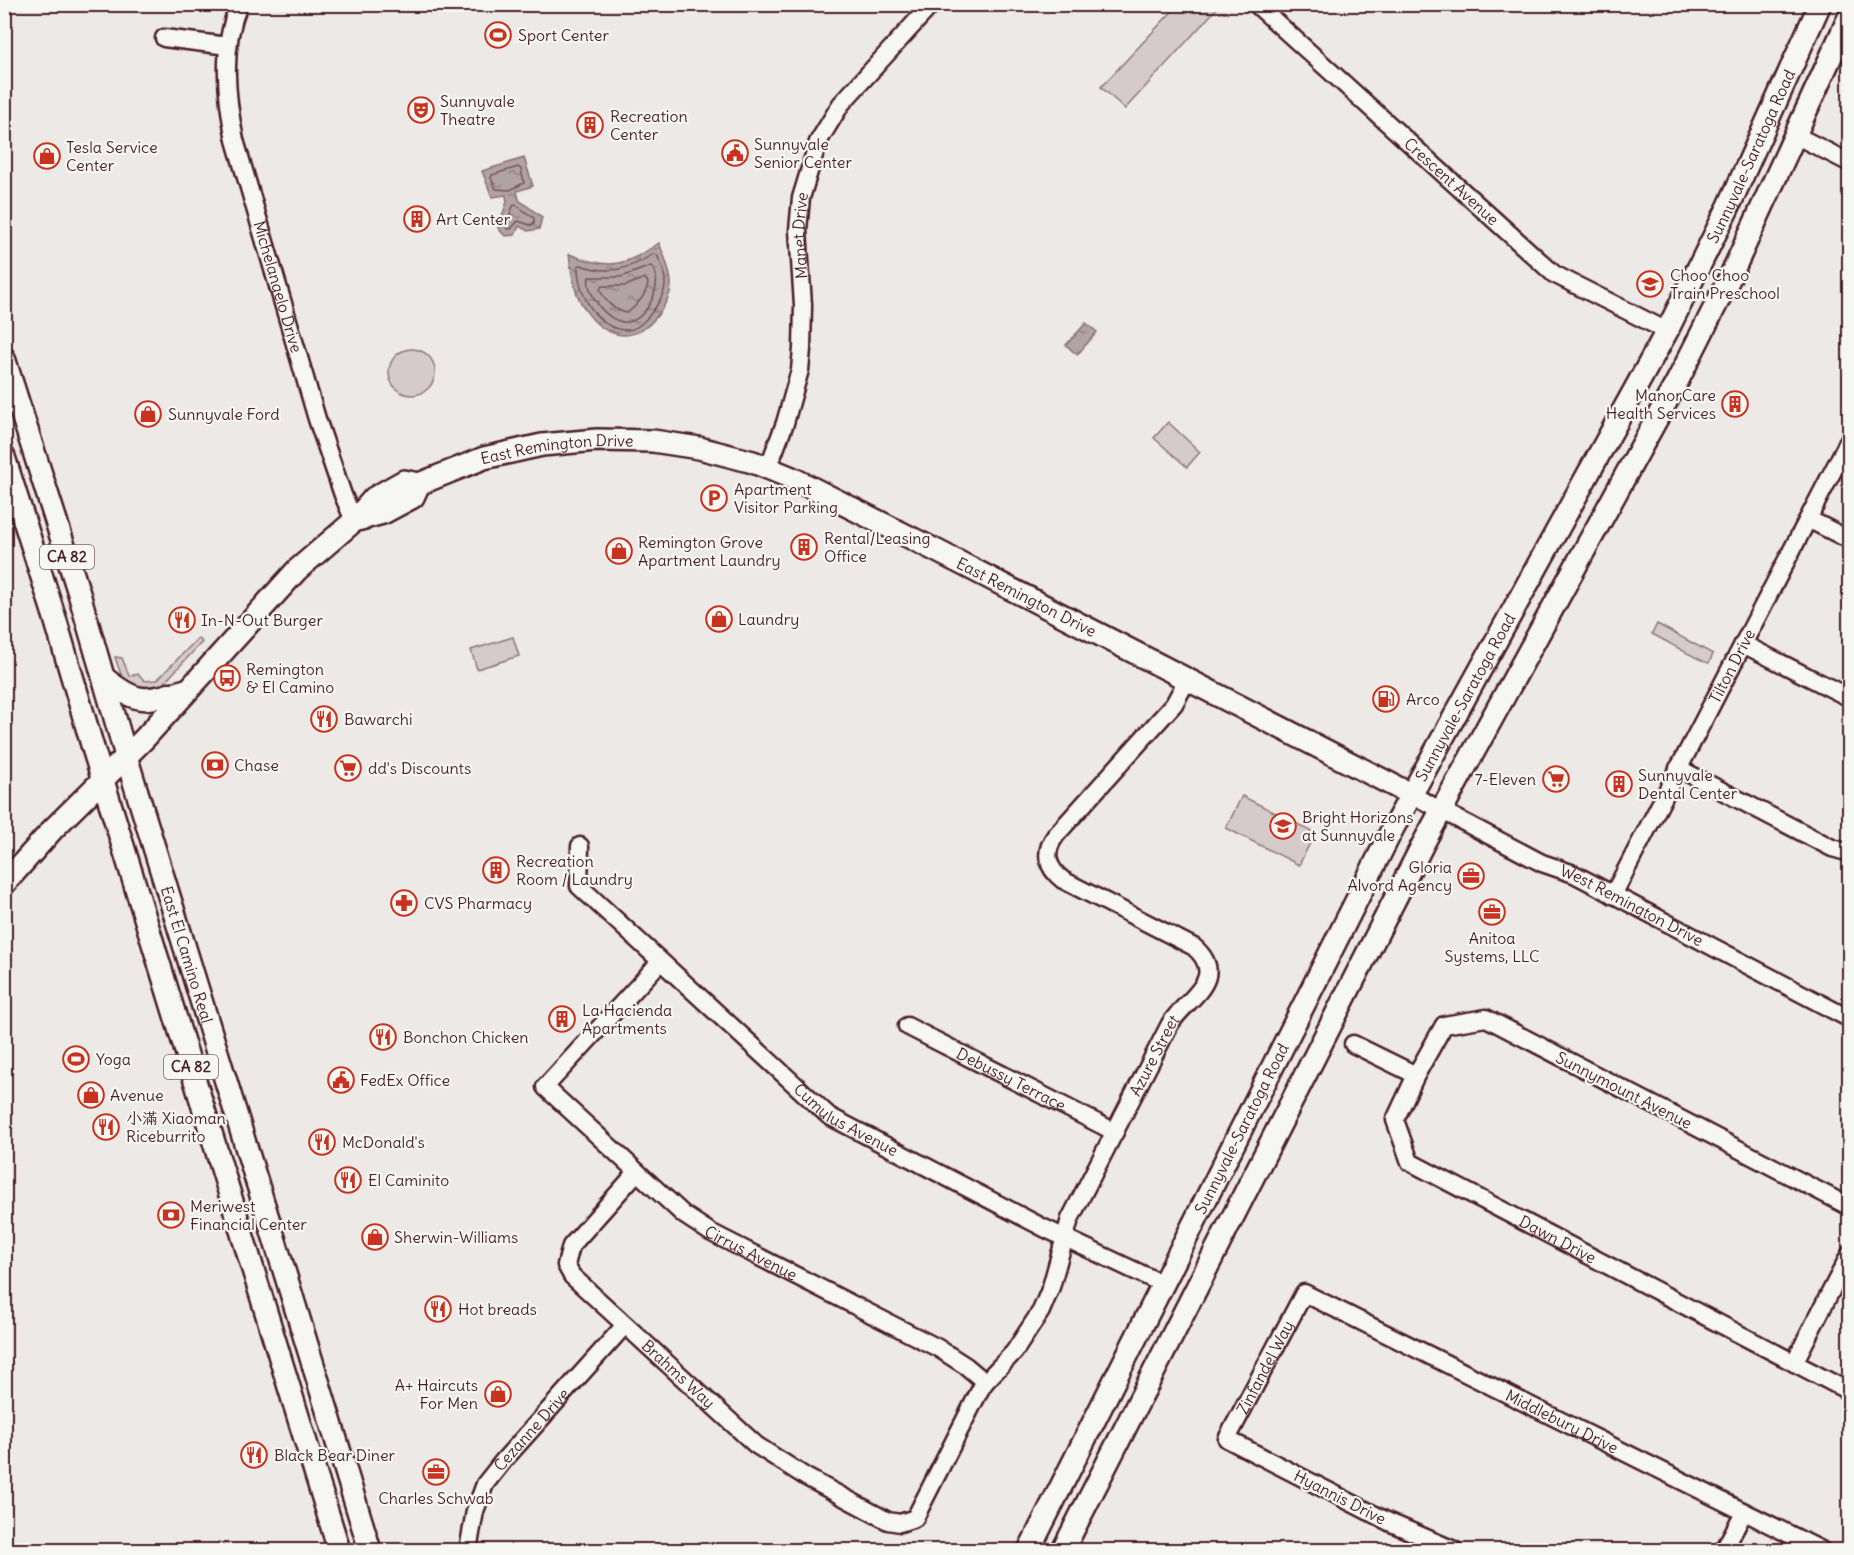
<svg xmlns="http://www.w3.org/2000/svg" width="1854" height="1555" font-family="Delius,'LXGW WenKai TC',sans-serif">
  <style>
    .green { fill: #d4cbca; stroke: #8f757a; stroke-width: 1.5 }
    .water { fill: url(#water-ripples); stroke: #886e73; stroke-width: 1.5 }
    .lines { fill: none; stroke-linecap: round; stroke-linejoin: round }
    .shore { stroke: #73535b; stroke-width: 1.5 }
    .minor-casing { stroke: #4a1f2b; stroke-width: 21 }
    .major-casing { stroke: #4a1f2b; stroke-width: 26 }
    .minor { stroke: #f6f6f2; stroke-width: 16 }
    .major { stroke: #f6f6f2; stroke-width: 21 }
    .labels { text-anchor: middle; stroke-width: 4.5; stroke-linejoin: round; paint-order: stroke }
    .shield { fill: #f6f6f2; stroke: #7e6067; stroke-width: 1.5 }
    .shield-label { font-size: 15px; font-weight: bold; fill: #4a1f2b }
    .poi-label { font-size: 16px; fill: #4a1f2b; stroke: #f6f6f2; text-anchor: start }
    .street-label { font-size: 16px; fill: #4a1f2b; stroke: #f6f6f2 }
  </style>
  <defs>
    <pattern id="water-ripples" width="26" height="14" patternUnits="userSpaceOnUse" patternTransform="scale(1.5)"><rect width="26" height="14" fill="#b1a2a3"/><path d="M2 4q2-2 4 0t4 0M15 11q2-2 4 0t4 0" fill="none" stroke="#928385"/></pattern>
  </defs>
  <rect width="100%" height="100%" fill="#ece9e6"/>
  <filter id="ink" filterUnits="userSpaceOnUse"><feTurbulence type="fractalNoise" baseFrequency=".0167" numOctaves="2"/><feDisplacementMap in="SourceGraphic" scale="12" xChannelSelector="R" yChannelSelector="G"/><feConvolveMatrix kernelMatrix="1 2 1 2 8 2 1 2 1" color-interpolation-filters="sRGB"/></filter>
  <g filter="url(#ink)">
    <g class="green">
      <polygon points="1179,4 1220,5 1125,109 1101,87"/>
      <circle cx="412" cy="372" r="23"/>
      <polygon points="1168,422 1200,452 1187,467 1154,438"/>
      <path d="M1657,624L1713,654L1709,663C1701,662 1663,639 1652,634Z"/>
      <polygon points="513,637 519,656 477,669 471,650"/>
      <path d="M198,638L202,642L164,683C156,689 151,689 141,688C123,686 120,673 115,657L122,658L129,676L138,674L145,681L157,680Z"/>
      <polygon points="1242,796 1315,833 1299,865 1226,828"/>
    </g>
    <g class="water">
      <polygon points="524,158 533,186 517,191 519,200 542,217 539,229 528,231 519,226 515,235 505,236 498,228 507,202 506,195 492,197 482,171"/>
      <path d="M659,243C664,255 670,269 671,282C672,293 666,303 660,312C632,353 593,334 577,294C572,282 571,267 569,254C609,270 624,267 659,243Z"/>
      <polygon points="1086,323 1097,332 1077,355 1066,345"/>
    </g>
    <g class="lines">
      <g class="shore">
        <polygon points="518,167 521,169 524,183 510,190 496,189 491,178 492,175"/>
        <polygon points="513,206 516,205 534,218 534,223 530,225 518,221 511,229 507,229 506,226"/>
        <path d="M653,254L657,255C661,263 666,276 665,286C663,300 643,329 628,330C597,331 577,292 578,266L581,265C606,275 631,269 653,254Z"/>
        <path d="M651,266C666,281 647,320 628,322C609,325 585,294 589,277H621Z"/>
        <path d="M645,278L648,283C646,295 637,306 627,313C613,310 606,302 600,290L602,286H625Z"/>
      </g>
      <g class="minor-casing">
        <g id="minor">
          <path id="s1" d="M239,4C221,47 226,96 235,140L317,419L343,495L354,521"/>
          <path id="s2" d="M1256,4L1554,274L1667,331"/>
          <polyline points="164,38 228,46"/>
          <polyline points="1795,135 1850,163"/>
          <path id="s3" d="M768,468L785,423L800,370L802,349L803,305L798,230L801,198L818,142L841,104L932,4"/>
          <polyline points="1808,519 1850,540"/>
          <polyline points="1743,644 1850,698"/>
          <polyline points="1678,768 1832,848 1850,853"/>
          <path id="s4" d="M1412,795L1542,863L1574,874L1850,1019"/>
          <path id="s5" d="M580,846L579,886L829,1116L1044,1228L1163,1284"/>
          <path id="s6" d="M1613,895L1850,438"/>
          <path id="s7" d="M660,962L545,1087L684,1215L710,1232L938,1348L966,1366L985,1382"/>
          <path id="s8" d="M907,1026L1115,1132"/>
          <polyline points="1353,1044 1416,1075"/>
          <path id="s9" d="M637,1172L571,1246L566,1265L572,1276L756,1445L806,1477L888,1521L900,1523L915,1518L980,1390L985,1382L1014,1352L1041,1311L1051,1287L1070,1219L1170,1024C1185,999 1230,979 1194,947L1063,880C1047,868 1043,852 1056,835L1174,704L1187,680"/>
          <path id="s10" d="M1850,1207L1486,1018L1444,1025L1416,1075L1395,1120L1410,1162L1850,1392"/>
          <polyline points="1794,1363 1850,1254"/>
          <path id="s11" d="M468,1550L475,1511L485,1484L504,1460L625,1325"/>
          <path id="s12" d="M1454,1550L1389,1522L1227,1439L1304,1293L1821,1550"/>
          <polyline points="1724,1550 1744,1512"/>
        </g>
      </g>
      <g class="major-casing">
        <g id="major">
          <path id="s13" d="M4,358L78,590L126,756L370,1550"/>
          <polyline points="4,457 54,615 93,748 339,1550"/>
          <polyline points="354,521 383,513 413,497 419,484"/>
          <path d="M103,677C139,706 144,701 186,690"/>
          <path id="s14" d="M4,884L53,829L144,739L297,570L354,521L374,498L404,481L419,484L484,458L542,445L597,440L653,441L699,448L753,462L792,478L939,552L1412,795"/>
          <path id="s15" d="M1029,1550L1393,828L1667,331L1728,208L1820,4"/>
          <polyline points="1063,1550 1423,844 1678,380 1731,275 1850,15"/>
        </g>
      </g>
      <use href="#minor" class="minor"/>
      <use href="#major" class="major"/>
    </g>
  </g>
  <defs>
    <g id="stadium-ring" transform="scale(1.35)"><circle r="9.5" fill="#f6f6f2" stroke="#c8321e" stroke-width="1.5"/><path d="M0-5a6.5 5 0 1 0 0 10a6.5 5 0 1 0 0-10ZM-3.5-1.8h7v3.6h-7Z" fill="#c8321e"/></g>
    <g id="theatre-ring" transform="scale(1.35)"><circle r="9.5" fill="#f6f6f2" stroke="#c8321e" stroke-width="1.5"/><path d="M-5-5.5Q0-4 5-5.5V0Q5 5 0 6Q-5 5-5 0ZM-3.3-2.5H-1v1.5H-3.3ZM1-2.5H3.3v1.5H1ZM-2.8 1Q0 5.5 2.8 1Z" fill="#c8321e"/></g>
    <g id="building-ring" transform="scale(1.35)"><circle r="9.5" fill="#f6f6f2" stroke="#c8321e" stroke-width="1.5"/><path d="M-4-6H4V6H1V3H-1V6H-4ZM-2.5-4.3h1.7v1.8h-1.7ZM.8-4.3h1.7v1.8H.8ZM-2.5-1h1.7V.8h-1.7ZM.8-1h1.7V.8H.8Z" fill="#c8321e"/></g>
    <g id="civic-ring" transform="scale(1.35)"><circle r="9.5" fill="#f6f6f2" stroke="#c8321e" stroke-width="1.5"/><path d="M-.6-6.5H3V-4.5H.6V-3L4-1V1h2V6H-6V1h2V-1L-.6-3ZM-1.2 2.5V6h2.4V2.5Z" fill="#c8321e"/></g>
    <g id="shop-ring" transform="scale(1.35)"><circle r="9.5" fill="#f6f6f2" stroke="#c8321e" stroke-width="1.5"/><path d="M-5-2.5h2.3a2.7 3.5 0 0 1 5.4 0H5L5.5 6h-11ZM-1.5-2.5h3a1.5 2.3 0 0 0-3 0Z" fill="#c8321e"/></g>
    <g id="school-ring" transform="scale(1.35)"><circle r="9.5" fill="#f6f6f2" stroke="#c8321e" stroke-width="1.5"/><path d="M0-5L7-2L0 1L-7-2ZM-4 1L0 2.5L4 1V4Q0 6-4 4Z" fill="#c8321e"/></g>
    <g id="parking-ring" transform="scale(1.35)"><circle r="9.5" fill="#f6f6f2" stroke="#c8321e" stroke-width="1.5"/><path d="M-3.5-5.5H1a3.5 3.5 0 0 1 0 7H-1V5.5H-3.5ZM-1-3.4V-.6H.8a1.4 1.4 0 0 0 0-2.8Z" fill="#c8321e"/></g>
    <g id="restaurant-ring" transform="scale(1.35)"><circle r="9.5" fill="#f6f6f2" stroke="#c8321e" stroke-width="1.5"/><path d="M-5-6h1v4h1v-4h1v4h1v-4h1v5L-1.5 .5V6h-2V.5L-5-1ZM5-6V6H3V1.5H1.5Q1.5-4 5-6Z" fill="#c8321e"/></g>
    <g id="bus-ring" transform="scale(1.35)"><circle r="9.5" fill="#f6f6f2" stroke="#c8321e" stroke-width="1.5"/><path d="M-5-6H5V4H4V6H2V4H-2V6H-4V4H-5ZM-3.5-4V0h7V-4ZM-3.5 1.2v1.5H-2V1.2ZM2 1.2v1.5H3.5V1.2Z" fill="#c8321e"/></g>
    <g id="fuel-ring" transform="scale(1.35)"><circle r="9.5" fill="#f6f6f2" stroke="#c8321e" stroke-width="1.5"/><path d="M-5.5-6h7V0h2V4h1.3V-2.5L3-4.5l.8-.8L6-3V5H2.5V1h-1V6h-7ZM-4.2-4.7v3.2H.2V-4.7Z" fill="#c8321e"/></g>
    <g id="bank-ring" transform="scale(1.35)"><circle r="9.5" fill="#f6f6f2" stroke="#c8321e" stroke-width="1.5"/><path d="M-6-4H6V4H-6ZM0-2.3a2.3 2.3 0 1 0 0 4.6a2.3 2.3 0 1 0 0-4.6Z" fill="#c8321e"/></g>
    <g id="supermarket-ring" transform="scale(1.35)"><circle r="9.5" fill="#f6f6f2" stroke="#c8321e" stroke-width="1.5"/><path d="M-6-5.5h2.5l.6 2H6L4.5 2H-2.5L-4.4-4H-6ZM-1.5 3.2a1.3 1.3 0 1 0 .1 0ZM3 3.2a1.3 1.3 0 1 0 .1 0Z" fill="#c8321e"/></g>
    <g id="office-ring" transform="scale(1.35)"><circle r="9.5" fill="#f6f6f2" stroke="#c8321e" stroke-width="1.5"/><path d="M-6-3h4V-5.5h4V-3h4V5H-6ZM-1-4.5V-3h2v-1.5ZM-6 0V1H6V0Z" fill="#c8321e"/></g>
    <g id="pharmacy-ring" transform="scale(1.35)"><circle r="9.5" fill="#f6f6f2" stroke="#c8321e" stroke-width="1.5"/><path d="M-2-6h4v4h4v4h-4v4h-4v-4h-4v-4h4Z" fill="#c8321e"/></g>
  </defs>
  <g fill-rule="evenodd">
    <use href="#stadium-ring" x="498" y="35"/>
    <use href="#theatre-ring" x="421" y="110"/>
    <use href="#building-ring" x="590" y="125"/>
    <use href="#civic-ring" x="735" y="153"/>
    <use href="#shop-ring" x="47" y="156"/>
    <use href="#building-ring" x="417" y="219"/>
    <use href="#school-ring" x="1650" y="284"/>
    <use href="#building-ring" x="1735" y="404"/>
    <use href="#shop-ring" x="148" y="414"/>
    <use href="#parking-ring" x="714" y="498"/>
    <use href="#building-ring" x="804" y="547"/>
    <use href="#shop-ring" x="619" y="551"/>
    <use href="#shop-ring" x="719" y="619"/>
    <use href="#restaurant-ring" x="182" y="620"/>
    <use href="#bus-ring" x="227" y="678"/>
    <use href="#fuel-ring" x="1386" y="699"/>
    <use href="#restaurant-ring" x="324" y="719"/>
    <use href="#bank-ring" x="215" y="765"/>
    <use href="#supermarket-ring" x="348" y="768"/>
    <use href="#supermarket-ring" x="1556" y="779"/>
    <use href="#building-ring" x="1619" y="784"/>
    <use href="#school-ring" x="1283" y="826"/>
    <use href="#building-ring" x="496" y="870"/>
    <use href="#office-ring" x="1471" y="876"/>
    <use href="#pharmacy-ring" x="404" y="903"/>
    <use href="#office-ring" x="1492" y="912"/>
    <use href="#building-ring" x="562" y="1019"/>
    <use href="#restaurant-ring" x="383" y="1037"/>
    <use href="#stadium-ring" x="76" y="1059"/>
    <use href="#civic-ring" x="341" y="1080"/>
    <use href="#shop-ring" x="91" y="1095"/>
    <use href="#restaurant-ring" x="106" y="1127"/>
    <use href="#restaurant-ring" x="322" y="1142"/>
    <use href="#restaurant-ring" x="348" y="1180"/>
    <use href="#bank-ring" x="171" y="1215"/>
    <use href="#shop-ring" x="375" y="1237"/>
    <use href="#restaurant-ring" x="438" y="1309"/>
    <use href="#shop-ring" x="498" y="1394"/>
    <use href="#restaurant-ring" x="254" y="1455"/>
    <use href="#office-ring" x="436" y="1472"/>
  </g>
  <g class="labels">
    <g class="shield">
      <rect x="40" y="545" width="54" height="24" rx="4.5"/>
      <rect x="164" y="1055" width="54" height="24" rx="4.5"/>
    </g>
    <g class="shield-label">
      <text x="67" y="562">CA 82</text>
      <text x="191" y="1072">CA 82</text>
    </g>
    <g class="poi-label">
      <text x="518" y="41">Sport Center</text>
      <text x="440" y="107">Sunnyvale<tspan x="440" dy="18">Theatre</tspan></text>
      <text x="610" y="122">Recreation<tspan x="610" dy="18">Center</tspan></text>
      <text x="754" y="150">Sunnyvale<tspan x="754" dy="18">Senior Center</tspan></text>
      <text x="66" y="153">Tesla Service<tspan x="66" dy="18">Center</tspan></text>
      <text x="436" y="225">Art Center</text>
      <text x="1670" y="281">Choo Choo<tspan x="1670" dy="18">Train Preschool</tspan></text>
      <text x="1716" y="401" text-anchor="end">ManorCare<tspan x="1716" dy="18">Health Services</tspan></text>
      <text x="168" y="420">Sunnyvale Ford</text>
      <text x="734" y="495">Apartment<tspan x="734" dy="18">Visitor Parking</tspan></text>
      <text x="824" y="544">Rental/Leasing<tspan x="824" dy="18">Office</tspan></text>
      <text x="638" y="548">Remington Grove<tspan x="638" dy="18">Apartment Laundry</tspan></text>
      <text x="738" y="625">Laundry</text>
      <text x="201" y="626">In-N-Out Burger</text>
      <text x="246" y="675">Remington<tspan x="246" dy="18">&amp; El Camino</tspan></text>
      <text x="1406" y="705">Arco</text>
      <text x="344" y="725">Bawarchi</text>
      <text x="234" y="771">Chase</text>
      <text x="368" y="774">dd's Discounts</text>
      <text x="1638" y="781">Sunnyvale<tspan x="1638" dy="18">Dental Center</tspan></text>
      <text x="1536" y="785" text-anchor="end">7-Eleven</text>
      <text x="1302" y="823">Bright Horizons<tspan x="1302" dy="18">at Sunnyvale</tspan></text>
      <text x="516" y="867">Recreation<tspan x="516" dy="18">Room / Laundry</tspan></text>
      <text x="1452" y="873" text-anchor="end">Gloria<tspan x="1452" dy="18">Alvord Agency</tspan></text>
      <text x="424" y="909">CVS Pharmacy</text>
      <text x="1492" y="944" text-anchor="middle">Anitoa<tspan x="1492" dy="18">Systems, LLC</tspan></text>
      <text x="582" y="1016">La Hacienda<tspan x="582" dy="18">Apartments</tspan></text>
      <text x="403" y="1043">Bonchon Chicken</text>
      <text x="96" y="1065">Yoga</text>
      <text x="360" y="1086">FedEx Office</text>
      <text x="110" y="1101">Avenue</text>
      <text x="126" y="1124">小滿 Xiaoman<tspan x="126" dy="18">Riceburrito</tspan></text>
      <text x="342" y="1148">McDonald's</text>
      <text x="368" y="1186">El Caminito</text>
      <text x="190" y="1212">Meriwest<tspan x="190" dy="18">Financial Center</tspan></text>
      <text x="394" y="1243">Sherwin-Williams</text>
      <text x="458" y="1315">Hot breads</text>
      <text x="478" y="1391" text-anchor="end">A+ Haircuts<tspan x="478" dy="18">For Men</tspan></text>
      <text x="274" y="1461">Black Bear Diner</text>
      <text x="436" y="1504" text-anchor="middle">Charles Schwab</text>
    </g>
    <g class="street-label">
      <text dy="6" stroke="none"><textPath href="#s15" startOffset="1570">Sunnyvale-Saratoga Road</textPath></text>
      <text dy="6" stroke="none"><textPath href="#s2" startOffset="264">Crescent Avenue</textPath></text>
      <text dy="6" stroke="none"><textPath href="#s3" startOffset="238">Manet Drive</textPath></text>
      <text dy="6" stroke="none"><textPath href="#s1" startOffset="291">Michelangelo Drive</textPath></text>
      <text dy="6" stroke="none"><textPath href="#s14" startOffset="729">East Remington Drive</textPath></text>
      <text dy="6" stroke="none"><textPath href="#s14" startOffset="1233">East Remington Drive</textPath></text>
      <text dy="6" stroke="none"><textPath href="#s6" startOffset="258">Tilton Drive</textPath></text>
      <text dy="6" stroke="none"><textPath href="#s15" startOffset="958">Sunnyvale-Saratoga Road</textPath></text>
      <text dy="6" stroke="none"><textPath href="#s4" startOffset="246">West Remington Drive</textPath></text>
      <text dy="6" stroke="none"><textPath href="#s13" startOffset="624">East El Camino Real</textPath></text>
      <text dy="6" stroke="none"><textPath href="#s9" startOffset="1086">Azure Street</textPath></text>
      <text dy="6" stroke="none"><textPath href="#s8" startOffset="117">Debussy Terrace</textPath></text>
      <text transform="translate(1624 1090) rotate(27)" y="6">Sunnymount Avenue</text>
      <text dy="6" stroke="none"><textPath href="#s5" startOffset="396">Cumulus Avenue</textPath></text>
      <text dy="6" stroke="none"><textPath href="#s15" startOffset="472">Sunnyvale-Saratoga Road</textPath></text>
      <text dy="6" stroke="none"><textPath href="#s10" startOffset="771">Dawn Drive</textPath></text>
      <text dy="6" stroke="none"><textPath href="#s7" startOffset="436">Cirrus Avenue</textPath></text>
      <text dy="6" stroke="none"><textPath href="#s12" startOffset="334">Zinfandel Way</textPath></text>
      <text dy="6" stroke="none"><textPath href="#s9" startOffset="276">Brahms Way</textPath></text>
      <text dy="6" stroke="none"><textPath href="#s12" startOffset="706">Middlebury Drive</textPath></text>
      <text dy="6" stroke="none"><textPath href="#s11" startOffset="140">Cezanne Drive</textPath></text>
      <text transform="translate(1340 1497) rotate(27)" y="6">Hyannis Drive</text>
    </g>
  </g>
  <rect width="1854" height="1555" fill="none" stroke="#f6f6f2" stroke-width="24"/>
  <rect x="12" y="12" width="1830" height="1531" fill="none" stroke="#4a1f2b" stroke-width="2" filter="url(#ink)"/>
</svg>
